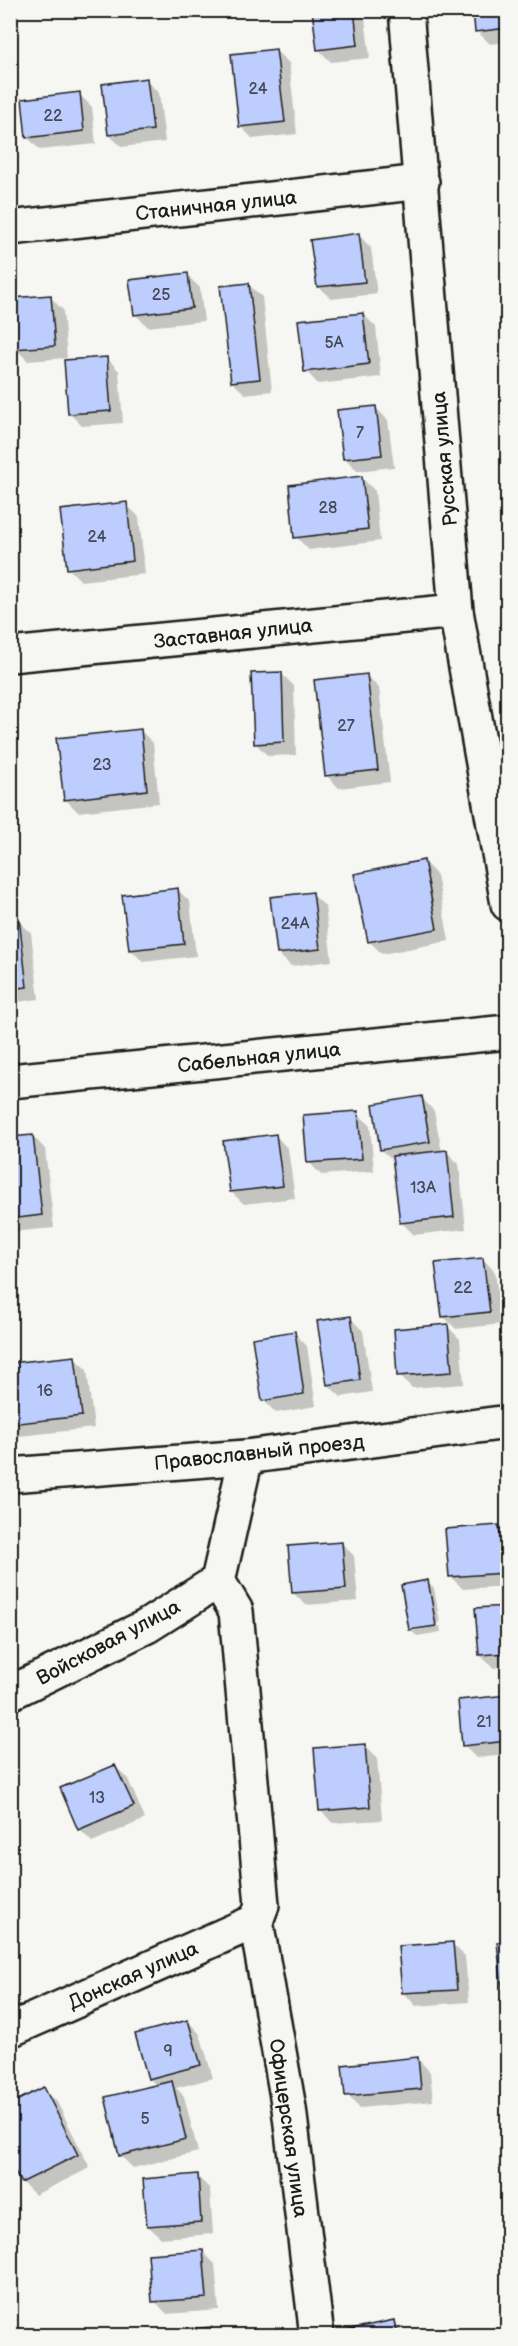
<svg xmlns="http://www.w3.org/2000/svg" width="518" height="2346" font-family="'Balsamiq Sans',sans-serif">
  <style>
    .shadow { fill: #0003 }
    .building { fill: #bdcdfd; stroke: #1c1c1c; stroke-width: 1.5 }
    .lines { fill: none; stroke-linecap: round; stroke-linejoin: round }
    .minor-casing { stroke: #1c1c1c; stroke-width: 38 }
    .minor { stroke: #f6f6f2; stroke-width: 33 }
    .labels { text-anchor: middle; stroke-width: 4.5; stroke-linejoin: round; paint-order: stroke }
    .number-label { font-size: 16px; fill: #444854 }
    .street-label { font-size: 20px; fill: #1c1c1c; stroke: #f6f6f2 }
  </style>
  <rect width="100%" height="100%" fill="#f6f6f2"/>
  <filter id="ink" filterUnits="userSpaceOnUse"><feTurbulence type="fractalNoise" baseFrequency=".0167" numOctaves="2"/><feDisplacementMap in="SourceGraphic" scale="12" xChannelSelector="R" yChannelSelector="G"/><feConvolveMatrix kernelMatrix="1 2 1 2 8 2 1 2 1" color-interpolation-filters="sRGB"/></filter>
  <g filter="url(#ink)">
    <g class="shadow">
      <polygon points="314,10 358,10 365,18 370,58 331,62 319,50"/>
      <polygon points="508,10 508,42 490,44 477,31"/>
      <polygon points="276,51 289,63 297,134 253,139 240,126"/>
      <polygon points="146,80 159,93 165,142 122,147 109,135"/>
      <polygon points="79,94 92,107 96,144 40,150 27,137"/>
      <polygon points="359,235 371,248 377,294 331,299 318,286"/>
      <polygon points="187,275 200,288 204,321 148,327 135,314"/>
      <polygon points="249,285 262,297 272,391 245,394 232,382"/>
      <polygon points="50,297 63,310 67,358 28,361 15,348"/>
      <polygon points="363,314 376,327 381,377 318,384 306,371"/>
      <polygon points="107,358 119,371 123,423 82,426 70,414"/>
      <polygon points="375,407 388,420 394,467 357,471 345,458"/>
      <polygon points="362,478 375,491 380,541 309,550 296,537"/>
      <polygon points="126,504 139,517 145,574 81,581 68,568"/>
      <polygon points="281,673 294,686 296,755 268,756 255,743"/>
      <polygon points="366,675 379,688 390,782 339,788 326,775"/>
      <polygon points="140,730 153,743 159,803 78,812 65,799"/>
      <polygon points="424,862 437,875 449,941 382,954 369,941"/>
      <polygon points="177,889 190,902 196,956 143,962 130,949"/>
      <polygon points="312,894 325,906 332,961 291,966 278,954"/>
      <polygon points="18,920 31,933 39,999 10,1003 10,921"/>
      <polygon points="422,1098 434,1111 442,1152 446,1151 459,1164 466,1229 414,1235 401,1222 394,1162 381,1150"/>
      <polygon points="357,1113 370,1125 374,1171 321,1175 309,1162"/>
      <polygon points="33,1136 45,1149 54,1228 10,1232 10,1139"/>
      <polygon points="276,1136 288,1149 295,1198 244,1204 231,1192"/>
      <polygon points="483,1259 495,1272 502,1324 456,1329 443,1316"/>
      <polygon points="350,1318 363,1331 372,1392 341,1397 328,1385"/>
      <polygon points="447,1326 460,1339 464,1384 412,1388 399,1375"/>
      <polygon points="294,1333 307,1346 316,1406 276,1413 263,1400"/>
      <polygon points="74,1358 87,1370 94,1428 10,1437 10,1365"/>
      <polygon points="499,1527 508,1535 508,1586 463,1589 450,1576"/>
      <polygon points="342,1543 354,1556 358,1601 306,1605 293,1593"/>
      <polygon points="427,1582 434,1588 440,1623 413,1628 413,1631 440,1626 441,1632 417,1636 410,1630"/>
      <polygon points="10,1592 15,1610 10,1611"/>
      <polygon points="508,1607 508,1666 493,1668 480,1655"/>
      <polygon points="508,1697 508,1755 476,1758 464,1745"/>
      <polygon points="364,1745 377,1758 382,1820 333,1823 320,1810"/>
      <polygon points="115,1766 128,1779 145,1819 92,1842 79,1829"/>
      <polygon points="10,1808 17,1822 10,1825"/>
      <polygon points="452,1944 465,1956 469,2002 416,2006 404,1993"/>
      <polygon points="10,1987 21,2011 10,2016"/>
      <polygon points="188,2021 200,2034 213,2078 176,2088 184,2096 198,2152 133,2168 121,2156 106,2099 157,2086 150,2079"/>
      <polygon points="418,2059 430,2072 433,2101 360,2108 347,2095"/>
      <polygon points="44,2089 57,2102 90,2168 35,2195 22,2182 10,2159"/>
      <polygon points="197,2176 210,2189 213,2234 161,2238 148,2226"/>
      <polygon points="202,2251 215,2264 219,2310 167,2314 154,2301"/>
      <polygon points="394,2322 407,2336 343,2336"/>
    </g>
    <g class="building">
      <polygon points="312,10 354,10 358,45 317,50"/>
      <polygon points="473,10 508,10 508,28 475,32"/>
      <polygon points="276,49 285,122 239,127 231,54"/>
      <polygon points="147,78 153,130 108,135 102,84"/>
      <polygon points="80,92 84,131 26,138 22,99"/>
      <polygon points="359,233 365,282 317,287 310,240"/>
      <polygon points="188,273 192,308 134,315 129,280"/>
      <polygon points="249,283 260,379 231,382 220,286"/>
      <polygon points="51,295 55,346 14,349 10,298"/>
      <polygon points="363,313 369,364 304,372 298,320"/>
      <polygon points="107,357 111,411 68,414 64,360"/>
      <polygon points="376,406 382,455 343,459 337,410"/>
      <polygon points="362,476 368,529 294,538 289,485"/>
      <polygon points="127,502 133,561 67,569 60,510"/>
      <polygon points="282,672 284,742 254,744 251,673"/>
      <polygon points="367,674 378,770 325,776 314,680"/>
      <polygon points="141,729 147,790 64,800 56,738"/>
      <polygon points="424,860 437,929 368,942 354,874"/>
      <polygon points="178,888 184,944 129,950 122,895"/>
      <polygon points="313,892 320,949 277,954 270,897"/>
      <polygon points="19,918 27,987 10,989 10,919"/>
      <polygon points="422,1096 430,1142 380,1150 373,1104"/>
      <polygon points="358,1111 362,1159 307,1163 303,1115"/>
      <polygon points="276,1134 283,1186 230,1192 223,1141"/>
      <polygon points="33,1135 42,1215 10,1219 10,1137"/>
      <polygon points="447,1150 454,1217 400,1223 392,1156"/>
      <polygon points="483,1258 490,1312 442,1317 435,1263"/>
      <polygon points="351,1316 360,1380 327,1385 317,1321"/>
      <polygon points="448,1324 452,1372 397,1376 394,1329"/>
      <polygon points="295,1331 304,1394 262,1401 252,1338"/>
      <polygon points="75,1356 82,1416 10,1424 10,1363"/>
      <polygon points="499,1525 504,1573 449,1577 445,1529"/>
      <polygon points="342,1542 346,1589 292,1593 288,1546"/>
      <polygon points="428,1580 436,1626 409,1630 401,1585"/>
      <polygon points="508,1606 508,1653 479,1655 475,1608"/>
      <polygon points="508,1695 508,1741 462,1746 458,1700"/>
      <polygon points="365,1744 370,1807 319,1811 314,1748"/>
      <polygon points="115,1765 134,1806 78,1830 60,1788"/>
      <polygon points="508,1941 508,2016 505,2016 497,1942"/>
      <polygon points="453,1942 457,1990 402,1993 398,1946"/>
      <polygon points="188,2020 201,2065 148,2079 135,2034"/>
      <polygon points="418,2057 421,2089 345,2096 342,2065"/>
      <polygon points="172,2081 186,2139 119,2156 105,2097"/>
      <polygon points="44,2087 78,2155 21,2183 10,2163 10,2104"/>
      <polygon points="198,2174 201,2222 147,2226 143,2179"/>
      <polygon points="203,2250 207,2298 152,2302 148,2254"/>
      <polygon points="394,2320 397,2336 342,2336 341,2331"/>
      <polygon points="211,2327 212,2336 156,2336 156,2332"/>
    </g>
    <g class="lines">
      <g class="minor-casing">
        <g id="minor">
          <polyline points="406,10 456,611 508,904"/>
          <polyline points="10,228 422,182"/>
          <polyline points="10,655 456,611"/>
          <polyline points="10,1081 508,1032"/>
          <polyline points="10,1475 246,1457 508,1422"/>
          <polyline points="218,1581 236,1611 262,1905 256,1921"/>
          <polyline points="10,1693 147,1626 218,1581 246,1457"/>
          <polyline points="256,1921 289,2108 317,2336"/>
          <polyline points="10,2030 256,1921"/>
        </g>
      </g>
      <use href="#minor" class="minor"/>
    </g>
  </g>
  <g class="labels">
    <g class="number-label">
      <text x="258" y="94">24</text>
      <text x="53" y="121">22</text>
      <text x="161" y="300">25</text>
      <text x="334" y="348">5А</text>
      <text x="360" y="438">7</text>
      <text x="328" y="513">28</text>
      <text x="97" y="542">24</text>
      <text x="346" y="731">27</text>
      <text x="102" y="770">23</text>
      <text x="295" y="929">24А</text>
      <text x="423" y="1193">13А</text>
      <text x="463" y="1293">22</text>
      <text x="45" y="1396">16</text>
      <text x="484" y="1727">21</text>
      <text x="97" y="1803">13</text>
      <text x="168" y="2056">9</text>
      <text x="145" y="2124">5</text>
    </g>
    <g class="street-label">
      <text transform="translate(216 205) rotate(-6)" y="7">Станичная улица</text>
      <text transform="translate(444 459) rotate(-95)" y="7">Русская улица</text>
      <text transform="translate(233 633) rotate(-6)" y="7">Заставная улица</text>
      <text transform="translate(259 1057) rotate(-6)" y="7">Сабельная улица</text>
      <text transform="translate(259 1452) rotate(-6)" y="7">Православный проезд</text>
      <text transform="translate(108 1642) rotate(-28)" y="7">Войсковая улица</text>
      <text transform="translate(133 1975) rotate(-24)" y="7">Донская улица</text>
      <text transform="translate(289 2128) rotate(82)" y="7">Офицерская улица</text>
    </g>
  </g>
  <rect width="518" height="2346" fill="none" stroke="#f6f6f2" stroke-width="36"/>
  <rect x="18" y="18" width="482" height="2310" fill="none" stroke="#1c1c1c" stroke-width="2" filter="url(#ink)"/>
</svg>
